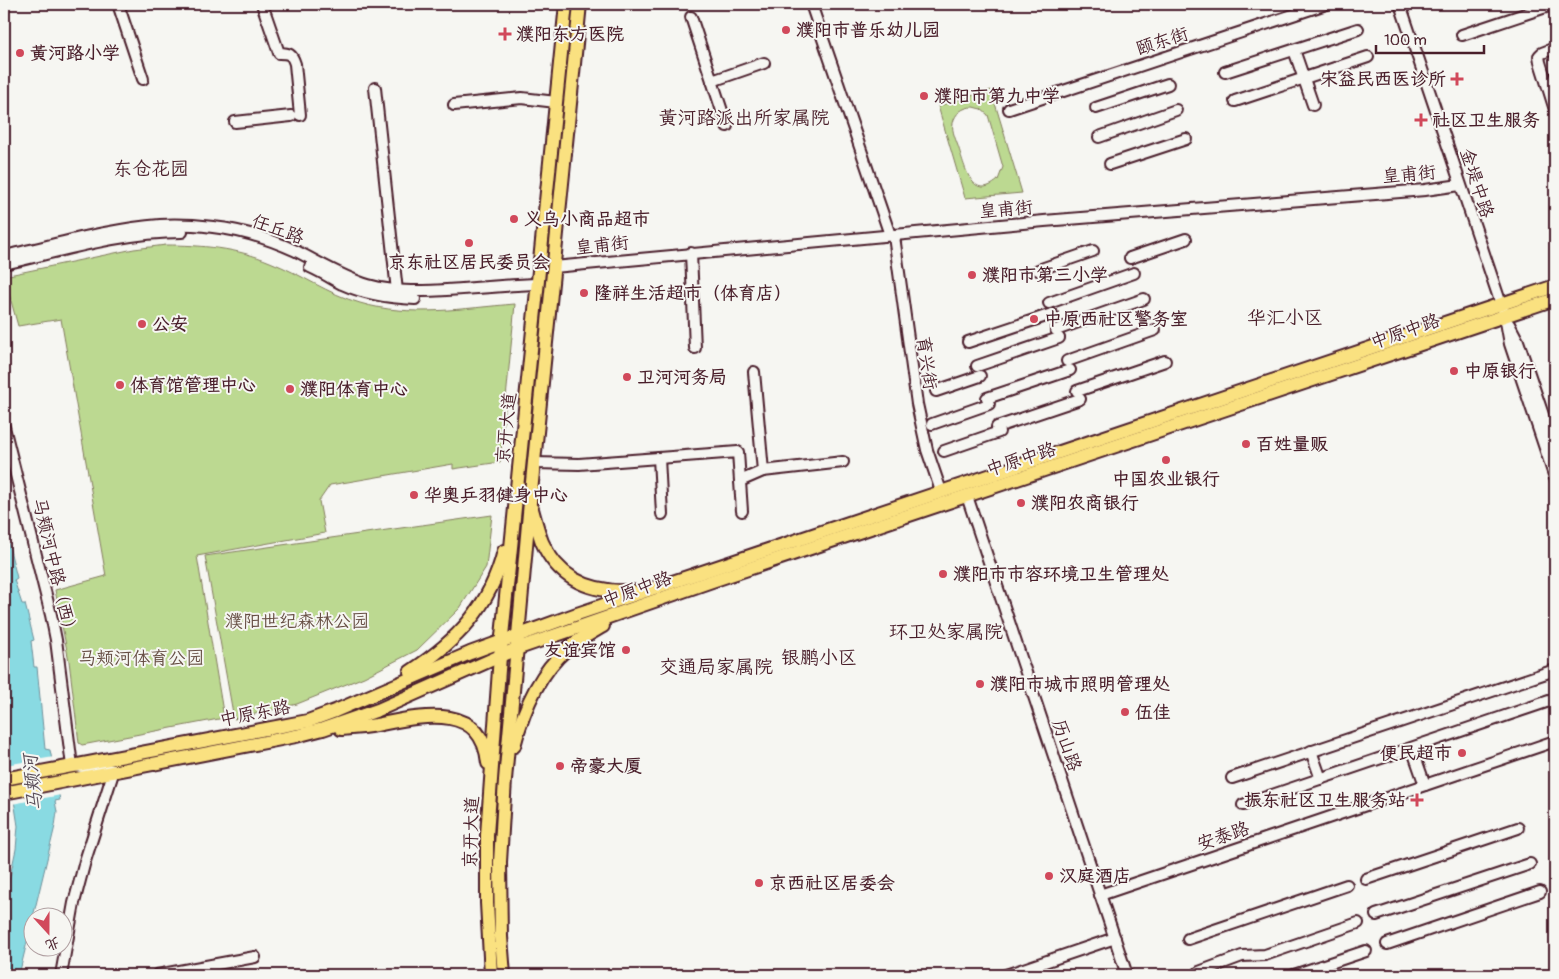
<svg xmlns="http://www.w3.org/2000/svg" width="1559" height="979" font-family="Pangolin,'LXGW WenKai TC',sans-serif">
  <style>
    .green { fill: #bcd991; stroke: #837c5e; fill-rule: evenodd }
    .water { fill: #89dae2; stroke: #708f99 }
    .pier { fill: #f6f6f2 }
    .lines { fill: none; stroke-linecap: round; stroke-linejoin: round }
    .minor-casing { stroke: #4a1f2b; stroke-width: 14 }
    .major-casing { stroke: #4a1f2b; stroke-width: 16 }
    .minor { stroke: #f6f6f2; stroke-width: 10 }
    .major { stroke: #fae180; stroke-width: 12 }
    .poi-dot { fill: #d1495b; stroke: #f6f6f2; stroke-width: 2 }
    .labels { text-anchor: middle; stroke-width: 4; stroke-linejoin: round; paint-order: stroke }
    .poi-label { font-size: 18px; font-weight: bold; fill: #4a1f2b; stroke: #f6f6f2; text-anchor: start }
    .street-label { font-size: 18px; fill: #4a1f2b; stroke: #f6f6f2 }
    .park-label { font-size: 18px; fill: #664e44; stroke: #f6f6f2 }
    .neighbourhood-label { font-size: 19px; fill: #4a1f2b; stroke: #f6f6f2 }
    .water-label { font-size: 19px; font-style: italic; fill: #5a4e59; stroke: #f6f6f2 }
  </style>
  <rect width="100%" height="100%" fill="#f6f6f2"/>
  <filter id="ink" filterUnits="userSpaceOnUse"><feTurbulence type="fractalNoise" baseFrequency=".02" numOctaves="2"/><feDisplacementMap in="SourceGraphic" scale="10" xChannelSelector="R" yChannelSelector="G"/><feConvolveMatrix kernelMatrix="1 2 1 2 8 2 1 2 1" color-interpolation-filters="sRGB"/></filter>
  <g filter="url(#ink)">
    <g class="green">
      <path d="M991,90L1022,193L965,198L938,106ZM973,107L981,109L988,115L1003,167L998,180C972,202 965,167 959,149C957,142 951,131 953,123C955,113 963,107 973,107Z"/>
      <path d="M166,245C201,245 237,248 270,262C301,274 328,294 360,303C410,318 464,308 515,304L500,462L453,469V464L330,485L319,501L325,533L197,556L224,718L82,745L79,743L69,661L55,590L106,576L61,319L18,326L4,276L134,249Z"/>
      <polygon points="492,515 486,567 460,608 417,650 364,677 297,704 234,719 205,556"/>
    </g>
    <polygon class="water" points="4,536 5,543 8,542 17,578 14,580 22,604 25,604 34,640 31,641 34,667 37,667 45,749 50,750 60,800 55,801 57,812 55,826 19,975 4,975 4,904 16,849 18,826 4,736"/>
    <polygon class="pier" points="54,757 61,795 12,804 5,765"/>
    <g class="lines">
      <g class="minor-casing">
        <g id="minor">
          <polyline points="118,4 143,79"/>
          <path d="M262,4L279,53C289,53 292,54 295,64L300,115"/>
          <polyline points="811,4 890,235"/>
          <polyline points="1400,4 1505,316 1510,344 1555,478"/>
          <polyline points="691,17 727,126"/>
          <polyline points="1462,35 1555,4"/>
          <polyline points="1555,48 1542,53 1539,56 1540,62 1555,110"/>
          <polyline points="1294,50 1313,105"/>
          <polyline points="1225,72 1358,29"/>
          <polyline points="712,81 764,63"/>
          <polyline points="375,88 397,291"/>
          <polyline points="1235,101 1368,57"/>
          <polyline points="454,105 522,98 556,102"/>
          <polyline points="1096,108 1168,84"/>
          <polyline points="1009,109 1326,4"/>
          <polyline points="235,122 291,116"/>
          <polyline points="1099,137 1176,110"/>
          <polyline points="1110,164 1186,139"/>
          <polyline points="894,236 917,404 927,450 941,491"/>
          <polyline points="691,253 695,348"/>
          <path d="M4,256C55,245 108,229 160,225C177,224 196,225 213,227C241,230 270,239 296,251C320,263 342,277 368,285C399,294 430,291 462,289C487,287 513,285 538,284"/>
          <polyline points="1130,258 1186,239"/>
          <path d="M4,264C61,251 123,232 182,232"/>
          <path d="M310,267C321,272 331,278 342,284C364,294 390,298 415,299"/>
          <polyline points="554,267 1044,221 1425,190 1460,185"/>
          <polyline points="1038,270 1093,251"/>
          <polyline points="1049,303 1134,273"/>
          <polyline points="1509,324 1518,341 1555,450"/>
          <polyline points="1056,330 1144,299"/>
          <polyline points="968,342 1052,314"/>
          <polyline points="1067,361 1155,330"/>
          <polyline points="977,366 1059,338"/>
          <polyline points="754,372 763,471"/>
          <polyline points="936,391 980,376"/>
          <polyline points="1077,391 1165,361"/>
          <polyline points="987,398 1070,370"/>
          <polyline points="932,424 989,404"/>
          <polyline points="4,427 51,615 56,640 72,766 114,770 85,861 74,903 61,975"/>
          <polyline points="997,427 1080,399"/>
          <polyline points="944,451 999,432"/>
          <polyline points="659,458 662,514"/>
          <polyline points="534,463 579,464 738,452 742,511"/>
          <polyline points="740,481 763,471 843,462"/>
          <polyline points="967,496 1127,975"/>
          <polyline points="1412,748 1425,785"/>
          <polyline points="1311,751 1321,779"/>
          <polyline points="1232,778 1555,670"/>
          <polyline points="1243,805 1555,699"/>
          <polyline points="1366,879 1518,828"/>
          <polyline points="1100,895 1555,741"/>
          <polyline points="1376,915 1530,864"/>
          <polyline points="1188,939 1347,885"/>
          <polyline points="1387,944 1540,892"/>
          <polyline points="1199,972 1242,956 1265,955 1358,923"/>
          <polyline points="157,975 255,957"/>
          <polyline points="1006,975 1115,938"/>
          <polyline points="1294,975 1366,951"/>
        </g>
      </g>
      <g class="major-casing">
        <g id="major">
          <path d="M532,509C535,520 538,531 542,542C559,580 592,593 632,591"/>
          <path d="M410,672C457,641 490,607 504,551"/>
          <path d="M341,729C352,728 364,727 376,725C418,717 482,700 488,763"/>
          <path d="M514,746C523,711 539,673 567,649C578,640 591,633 603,626"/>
          <polyline points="4,779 308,721 335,711 470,653 577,614 1555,286"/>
          <polyline points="4,793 296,736 323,729 378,710 516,649 712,581 1555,299"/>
          <polyline points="491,975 487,903 487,835 500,656 566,4"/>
          <polyline points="504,975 501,937 500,862 505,780 530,502 580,4"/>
        </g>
      </g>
      <use href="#minor" class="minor"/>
      <use href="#major" class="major"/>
    </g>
  </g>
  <g class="poi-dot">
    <circle cx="786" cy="30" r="5"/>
    <path d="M502.5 26.5h5v5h5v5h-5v5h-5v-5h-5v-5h5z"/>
    <circle cx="20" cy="53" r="5"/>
    <path d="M1454.5 71.5h5v5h5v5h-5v5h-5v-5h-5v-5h5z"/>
    <circle cx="924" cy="96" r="5"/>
    <path d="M1418.5 112.5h5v5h5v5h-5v5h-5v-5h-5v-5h5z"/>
    <circle cx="514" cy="219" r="5"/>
    <circle cx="469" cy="243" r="5"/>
    <circle cx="972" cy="275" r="5"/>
    <circle cx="584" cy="293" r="5"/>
    <circle cx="1034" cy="319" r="5"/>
    <circle cx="142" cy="324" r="5"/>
    <circle cx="1454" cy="371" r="5"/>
    <circle cx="627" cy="377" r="5"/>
    <circle cx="120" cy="385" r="5"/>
    <circle cx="290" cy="389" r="5"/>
    <circle cx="1246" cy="444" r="5"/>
    <circle cx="1166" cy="460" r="5"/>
    <circle cx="414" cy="495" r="5"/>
    <circle cx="1021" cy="503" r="5"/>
    <circle cx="943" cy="574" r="5"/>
    <circle cx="626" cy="650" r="5"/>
    <circle cx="980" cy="684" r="5"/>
    <circle cx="1125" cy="712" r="5"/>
    <circle cx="1462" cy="753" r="5"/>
    <circle cx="560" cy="766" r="5"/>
    <path d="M1414.5 792.5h5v5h5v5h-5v5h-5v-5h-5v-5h5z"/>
    <circle cx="1049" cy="876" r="5"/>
    <circle cx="759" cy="883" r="5"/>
  </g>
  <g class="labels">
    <g class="poi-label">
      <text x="796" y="36">濮阳市普乐幼儿园</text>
      <text x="516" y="40">濮阳东方医院</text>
      <text x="30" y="59">黄河路小学</text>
      <text x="1446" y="85" text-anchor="end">宋益民西医诊所</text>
      <text x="934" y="102">濮阳市第九中学</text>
      <text x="1432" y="126">社区卫生服务</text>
      <text x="524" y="225">义乌小商品超市</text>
      <text x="469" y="268" text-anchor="middle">京东社区居民委员会</text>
      <text x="982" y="281">濮阳市第三小学</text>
      <text x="594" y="299">隆祥生活超市（体育店）</text>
      <text x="1044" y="325">中原西社区警务室</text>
      <text x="152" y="330">公安</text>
      <text x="1464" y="377">中原银行</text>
      <text x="637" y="383">卫河河务局</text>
      <text x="130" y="391">体育馆管理中心</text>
      <text x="300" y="395">濮阳体育中心</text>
      <text x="1256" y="450">百姓量贩</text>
      <text x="1166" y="485" text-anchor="middle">中国农业银行</text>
      <text x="424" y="501">华奥乒羽健身中心</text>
      <text x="1031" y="509">濮阳农商银行</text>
      <text x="953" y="580">濮阳市市容环境卫生管理处</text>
      <text x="616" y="656" text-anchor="end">友谊宾馆</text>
      <text x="990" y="690">濮阳市城市照明管理处</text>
      <text x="1135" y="718">伍佳</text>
      <text x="1452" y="759" text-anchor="end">便民超市</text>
      <text x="570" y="772">帝豪大厦</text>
      <text x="1406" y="806" text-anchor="end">振东社区卫生服务站</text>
      <text x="1059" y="882">汉庭酒店</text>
      <text x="769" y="889">京西社区居委会</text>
    </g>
    <g class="street-label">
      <text transform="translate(1162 41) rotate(-18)" y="6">颐东街</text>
      <text transform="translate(1409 174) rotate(-5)" y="6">皇甫街</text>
      <text transform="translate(1477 183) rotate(72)" y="6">金堤中路</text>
      <text transform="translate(1006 209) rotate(-5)" y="6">皇甫街</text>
      <text transform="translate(278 229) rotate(20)" y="6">任丘路</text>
      <text transform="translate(602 245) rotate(-6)" y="6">皇甫街</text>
      <text transform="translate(1405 331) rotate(-19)" y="6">中原中路</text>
      <text transform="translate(927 363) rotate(82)" y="6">育兴街</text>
      <text transform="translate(506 428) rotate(-84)" y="6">京开大道</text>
      <text transform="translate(1021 459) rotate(-18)" y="6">中原中路</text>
      <text transform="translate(55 568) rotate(77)" y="6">马颊河中路（西）</text>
      <text transform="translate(637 589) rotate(-20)" y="6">中原中路</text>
      <text transform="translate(255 713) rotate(-11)" y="6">中原东路</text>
      <text transform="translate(1067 745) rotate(71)" y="6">历山路</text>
      <text transform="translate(471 832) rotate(-88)" y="6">京开大道</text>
      <text transform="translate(1223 836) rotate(-19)" y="6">安泰路</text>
    </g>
    <g class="park-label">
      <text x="297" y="627">濮阳世纪森林公园</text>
      <text x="141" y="664">马颊河体育公园</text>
    </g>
    <g class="neighbourhood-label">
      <text x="744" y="124">黄河路派出所家属院</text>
      <text x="151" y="175">东仓花园</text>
      <text x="1285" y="324">华汇小区</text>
      <text x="946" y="638">环卫处家属院</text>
      <text x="819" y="664">银鹏小区</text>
      <text x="716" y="673">交通局家属院</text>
    </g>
    <g class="water-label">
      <text transform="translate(32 783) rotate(-96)" y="7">马颊河</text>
    </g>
  </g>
  <rect width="1559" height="979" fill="none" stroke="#f6f6f2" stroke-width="20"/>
  <rect x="10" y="10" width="1539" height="959" fill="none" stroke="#4a1f2b" stroke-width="2" filter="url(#ink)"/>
  <g transform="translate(48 932) rotate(159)"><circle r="24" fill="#f6f6f2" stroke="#b1a0a2"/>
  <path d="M0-4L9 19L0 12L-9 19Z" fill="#d1495b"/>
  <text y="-8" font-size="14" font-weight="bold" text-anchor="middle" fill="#4a1f2b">北</text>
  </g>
  <path d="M1376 45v8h108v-8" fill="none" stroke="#4a1f2b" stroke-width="2.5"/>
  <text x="1384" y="45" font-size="15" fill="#4a1f2b" stroke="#f6f6f2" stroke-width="4" paint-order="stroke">100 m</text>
</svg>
